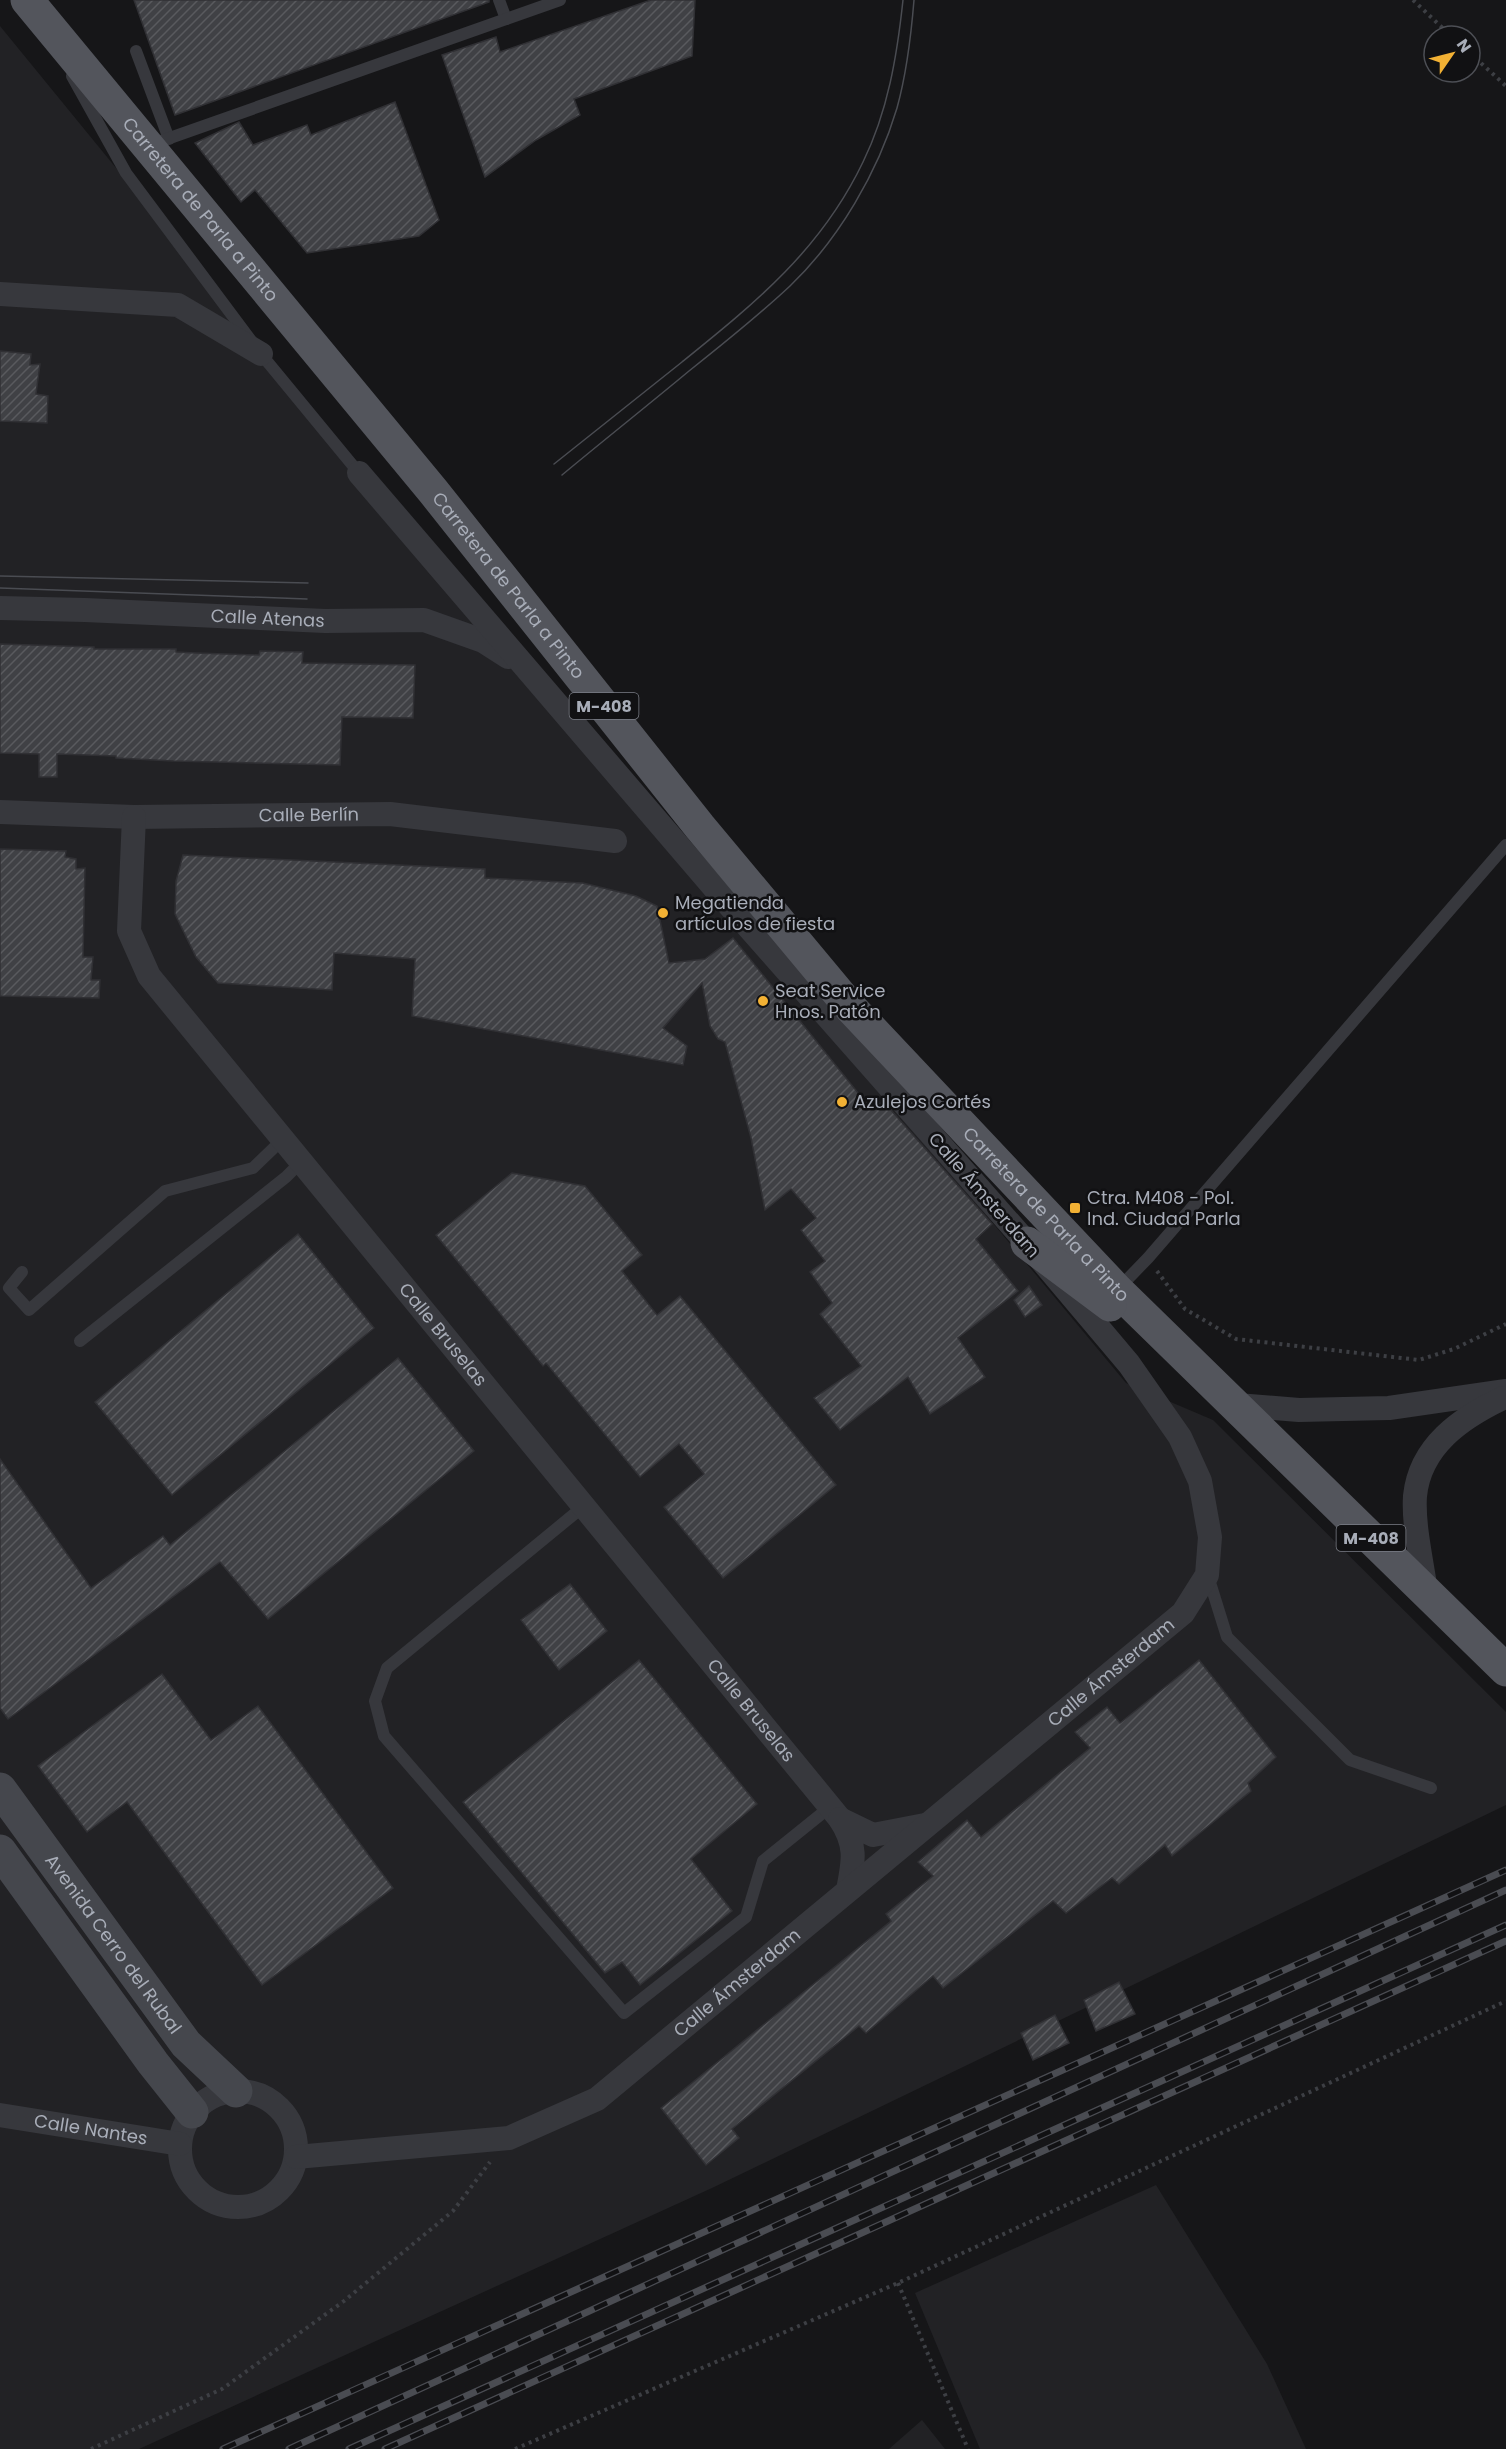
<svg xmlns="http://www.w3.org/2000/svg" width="1506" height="2449" font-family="Poppins,sans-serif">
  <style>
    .built { fill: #222225 }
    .building { fill: url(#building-hatch); stroke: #303034; stroke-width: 1.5 }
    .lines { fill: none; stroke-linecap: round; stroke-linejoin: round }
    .path { stroke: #3d3f44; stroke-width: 4; stroke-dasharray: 3 4.5; stroke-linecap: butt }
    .lane { stroke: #37383d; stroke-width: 12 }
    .street { stroke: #37383d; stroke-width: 24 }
    .secondary { stroke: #45474d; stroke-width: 33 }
    .primary { stroke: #53555c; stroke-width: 33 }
    .tram { stroke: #4a4c52; stroke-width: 1.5 }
    .rail-casing { stroke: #4a4c52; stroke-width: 7 }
    .rail { stroke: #111113; stroke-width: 4.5; stroke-dasharray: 14; stroke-linecap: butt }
    .poi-dot { fill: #f2b134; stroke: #111113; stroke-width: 2 }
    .labels { text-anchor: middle; stroke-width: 5; stroke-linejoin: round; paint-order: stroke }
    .shield { fill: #111113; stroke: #7b7e86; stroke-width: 1.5 }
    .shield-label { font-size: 16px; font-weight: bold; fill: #a8adb8 }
    .street-label { font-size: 18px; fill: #a8adb8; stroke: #111113 }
    .poi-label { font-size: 18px; fill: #a8adb8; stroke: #111113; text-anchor: start }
  </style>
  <defs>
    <pattern id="building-hatch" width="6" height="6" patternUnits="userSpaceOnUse" patternTransform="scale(1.5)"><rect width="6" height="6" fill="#404145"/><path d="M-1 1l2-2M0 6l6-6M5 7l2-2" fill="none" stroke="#595a5e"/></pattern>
  </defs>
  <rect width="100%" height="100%" fill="#161618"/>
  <g class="built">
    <polygon points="0,26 692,873 888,1097 1126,1383 1213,1420 1506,1712 1506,1805 712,2188 139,2449 0,2449"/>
    <polygon points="1156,2185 1267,2364 1306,2449 980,2449 915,2293"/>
    <polygon points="922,2420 945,2449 889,2449"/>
  </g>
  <g class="building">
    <polygon points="134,0 489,0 489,2 175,115"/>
    <polygon points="651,0 695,0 692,56 574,99 580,115 536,140 485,177 442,55 496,37 500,52"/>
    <polygon points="395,102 439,220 419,236 307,253 255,190 241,202 195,143 239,122 253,145 307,125 311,135"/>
    <polygon points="0,351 31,354 30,365 40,364 36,394 48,396 47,423 0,421"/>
    <polygon points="0,644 94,647 94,649 176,649 176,652 196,653 259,655 260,651 303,652 302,663 415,665 413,718 342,717 340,765 173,761 116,758 116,756 57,754 57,777 39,777 39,754 0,753"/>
    <polygon points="0,849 66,851 65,857 76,859 76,869 85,868 83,957 93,957 91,980 100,980 99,998 0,996"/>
    <polygon points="183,855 485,869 485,878 583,883 636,896 657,906 669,963 705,959 733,938 871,1109 882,1100 992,1224 976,1239 1018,1291 958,1338 985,1377 930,1414 908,1377 840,1430 814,1398 861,1366 820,1314 832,1303 810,1272 825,1261 801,1230 816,1218 791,1189 765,1210 751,1138 725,1042 718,1039 710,1026 702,983 663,1028 687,1046 683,1065 412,1016 415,959 334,953 332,990 218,983 196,957 175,914 176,881"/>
    <polygon points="512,1173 585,1186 642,1255 622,1271 657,1315 680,1296 836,1485 723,1578 664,1507 704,1474 679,1444 640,1477 546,1363 543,1366 436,1235"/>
    <polygon points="298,1234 374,1328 172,1495 95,1402"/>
    <polygon points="1029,1286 1042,1305 1025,1317 1014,1300"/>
    <polygon points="398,1358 474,1451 268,1619 220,1562 8,1719 0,1708 0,1459 91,1588 163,1536 170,1545"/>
    <polygon points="570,1584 607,1631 559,1670 521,1620"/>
    <polygon points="639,1660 757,1804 691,1859 732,1911 640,1985 622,1962 605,1973 463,1802"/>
    <polygon points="1199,1660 1276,1757 1248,1783 1251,1791 1172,1856 1165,1845 1119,1884 1112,1878 1066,1913 1053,1901 943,1988 933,1976 866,2033 859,2026 732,2129 739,2138 706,2165 661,2108 891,1921 886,1914 933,1876 918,1862 967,1820 981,1837 1090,1748 1075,1732 1107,1707 1120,1723"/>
    <polygon points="162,1674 211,1740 258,1706 393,1888 262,1985 127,1802 87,1832 38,1766"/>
    <polygon points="1119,1982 1135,2014 1096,2031 1084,2000"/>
    <polygon points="1055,2015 1069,2043 1033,2060 1021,2033"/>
  </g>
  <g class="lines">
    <g class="path">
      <polyline points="1413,0 1451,36"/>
      <polyline points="1470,53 1506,86"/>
      <polyline points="1157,1271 1185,1309 1236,1339 1419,1360 1454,1349 1506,1324"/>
      <polyline points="898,2283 968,2449"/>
      <polyline points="91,2449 222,2389 344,2301 453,2211 490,2162"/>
      <polyline points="515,2449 898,2283 1506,2001"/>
    </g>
    <g class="lane">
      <polyline points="499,0 506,19"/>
      <polyline points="136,51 169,139"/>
      <polyline points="72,76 126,173 261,354 359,473"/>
      <polyline points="150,145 560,0"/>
      <polyline points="22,1272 9,1288 29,1310 165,1191 253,1168 283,1139"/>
      <polyline points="1118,1289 1148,1258 1506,845"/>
      <polyline points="80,1341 286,1177 301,1162"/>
      <polyline points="584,1506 387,1668 375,1701 384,1736 624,2013 746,1917 763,1861 830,1807"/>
      <polyline points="1208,1576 1227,1637 1350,1760 1431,1788"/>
    </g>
    <g class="street">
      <polyline points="0,294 178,305 261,354"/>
      <path id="s1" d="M0,608L85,610L325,621L424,620L483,641L508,657"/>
      <path id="s2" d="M0,812L134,817L390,814L615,841"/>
      <path id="s3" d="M134,817L129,931L149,976L840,1819"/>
      <polyline points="1237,1405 1299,1410 1389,1408 1506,1391"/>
      <path d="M1426,1592C1422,1562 1413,1525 1415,1496C1420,1446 1461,1418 1503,1398"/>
      <path d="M848,1890C854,1860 857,1845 840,1819L873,1835L925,1825"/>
      <circle cx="238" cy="2149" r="58"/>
      <path id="s4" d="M0,2115L180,2144"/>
      <path id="s5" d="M296,2157L509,2138L597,2099L1183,1613L1207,1575L1210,1537L1200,1481L1180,1437L1129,1364L1027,1243L730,906L359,473"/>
    </g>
    <g class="secondary">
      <path id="s6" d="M0,1789L186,2044L236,2091"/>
      <polyline points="0,1851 153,2063 192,2112"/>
    </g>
    <g class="primary">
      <path id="s7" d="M27,0L433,491L700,827L851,1008L1117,1290L1506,1670"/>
      <polyline points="1027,1243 1110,1305"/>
    </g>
    <g class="tram">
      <path d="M554,464C597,430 639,396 682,362C755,303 821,250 863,162C888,111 897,56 903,0"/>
      <path d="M562,475C604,440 647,406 689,371C723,344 758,316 790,286C839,239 878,172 897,108C907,72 911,37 914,0"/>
      <polyline points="0,576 308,583"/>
      <polyline points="0,588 307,599"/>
    </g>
    <g class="rail-casing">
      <g id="rail">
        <polyline points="223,2449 1506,1870"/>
        <polyline points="289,2449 1506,1890"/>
        <polyline points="349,2449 1506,1925"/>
        <polyline points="385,2449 1506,1941"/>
      </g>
    </g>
    <use href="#rail" class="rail"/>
  </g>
  <g class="poi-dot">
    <circle cx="663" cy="913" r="6"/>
    <circle cx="763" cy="1001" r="6"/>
    <circle cx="842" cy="1102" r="6"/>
    <rect x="1069" y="1202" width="12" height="12" rx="3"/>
  </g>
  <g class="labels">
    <g class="shield">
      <rect x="569.5" y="693" width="69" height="26" rx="4.5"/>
      <rect x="1336.5" y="1525" width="69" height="26" rx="4.5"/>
    </g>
    <g class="shield-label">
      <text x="604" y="712">M-408</text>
      <text x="1371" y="1544">M-408</text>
    </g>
    <g class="street-label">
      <text dy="6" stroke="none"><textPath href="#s7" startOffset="272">Carretera de Parla a Pinto</textPath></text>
      <text dy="6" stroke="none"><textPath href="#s7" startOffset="758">Carretera de Parla a Pinto</textPath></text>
      <text dy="6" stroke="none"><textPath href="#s1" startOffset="268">Calle Atenas</textPath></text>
      <text dy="6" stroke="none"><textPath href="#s2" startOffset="309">Calle Berlín</textPath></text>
      <text transform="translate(984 1195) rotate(49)" y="6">Calle Ámsterdam</text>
      <text dy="6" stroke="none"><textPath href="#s7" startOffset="1586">Carretera de Parla a Pinto</textPath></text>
      <text dy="6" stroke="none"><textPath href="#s3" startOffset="627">Calle Bruselas</textPath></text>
      <text dy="6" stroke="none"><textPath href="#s5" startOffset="978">Calle Ámsterdam</textPath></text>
      <text dy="6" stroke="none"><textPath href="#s3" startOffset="1113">Calle Bruselas</textPath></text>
      <text dy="6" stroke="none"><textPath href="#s6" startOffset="192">Avenida Cerro del Rubal</textPath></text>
      <text dy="6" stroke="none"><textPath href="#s5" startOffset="492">Calle Ámsterdam</textPath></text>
      <text dy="6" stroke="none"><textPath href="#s4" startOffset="92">Calle Nantes</textPath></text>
    </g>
    <g class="poi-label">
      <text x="675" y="909">Megatienda<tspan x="675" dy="21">artículos de fiesta</tspan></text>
      <text x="775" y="997">Seat Service<tspan x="775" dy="21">Hnos. Patón</tspan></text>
      <text x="854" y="1108">Azulejos Cortés</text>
      <text x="1087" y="1204">Ctra. M408 - Pol.<tspan x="1087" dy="21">Ind. Ciudad Parla</tspan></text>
    </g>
  </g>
  <g transform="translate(1452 54) rotate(55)"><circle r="28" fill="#111113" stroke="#4d4f55" stroke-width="1.5"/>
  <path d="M0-4.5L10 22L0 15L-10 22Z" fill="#f2b134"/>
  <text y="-9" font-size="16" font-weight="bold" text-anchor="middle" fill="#a8adb8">N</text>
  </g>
</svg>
